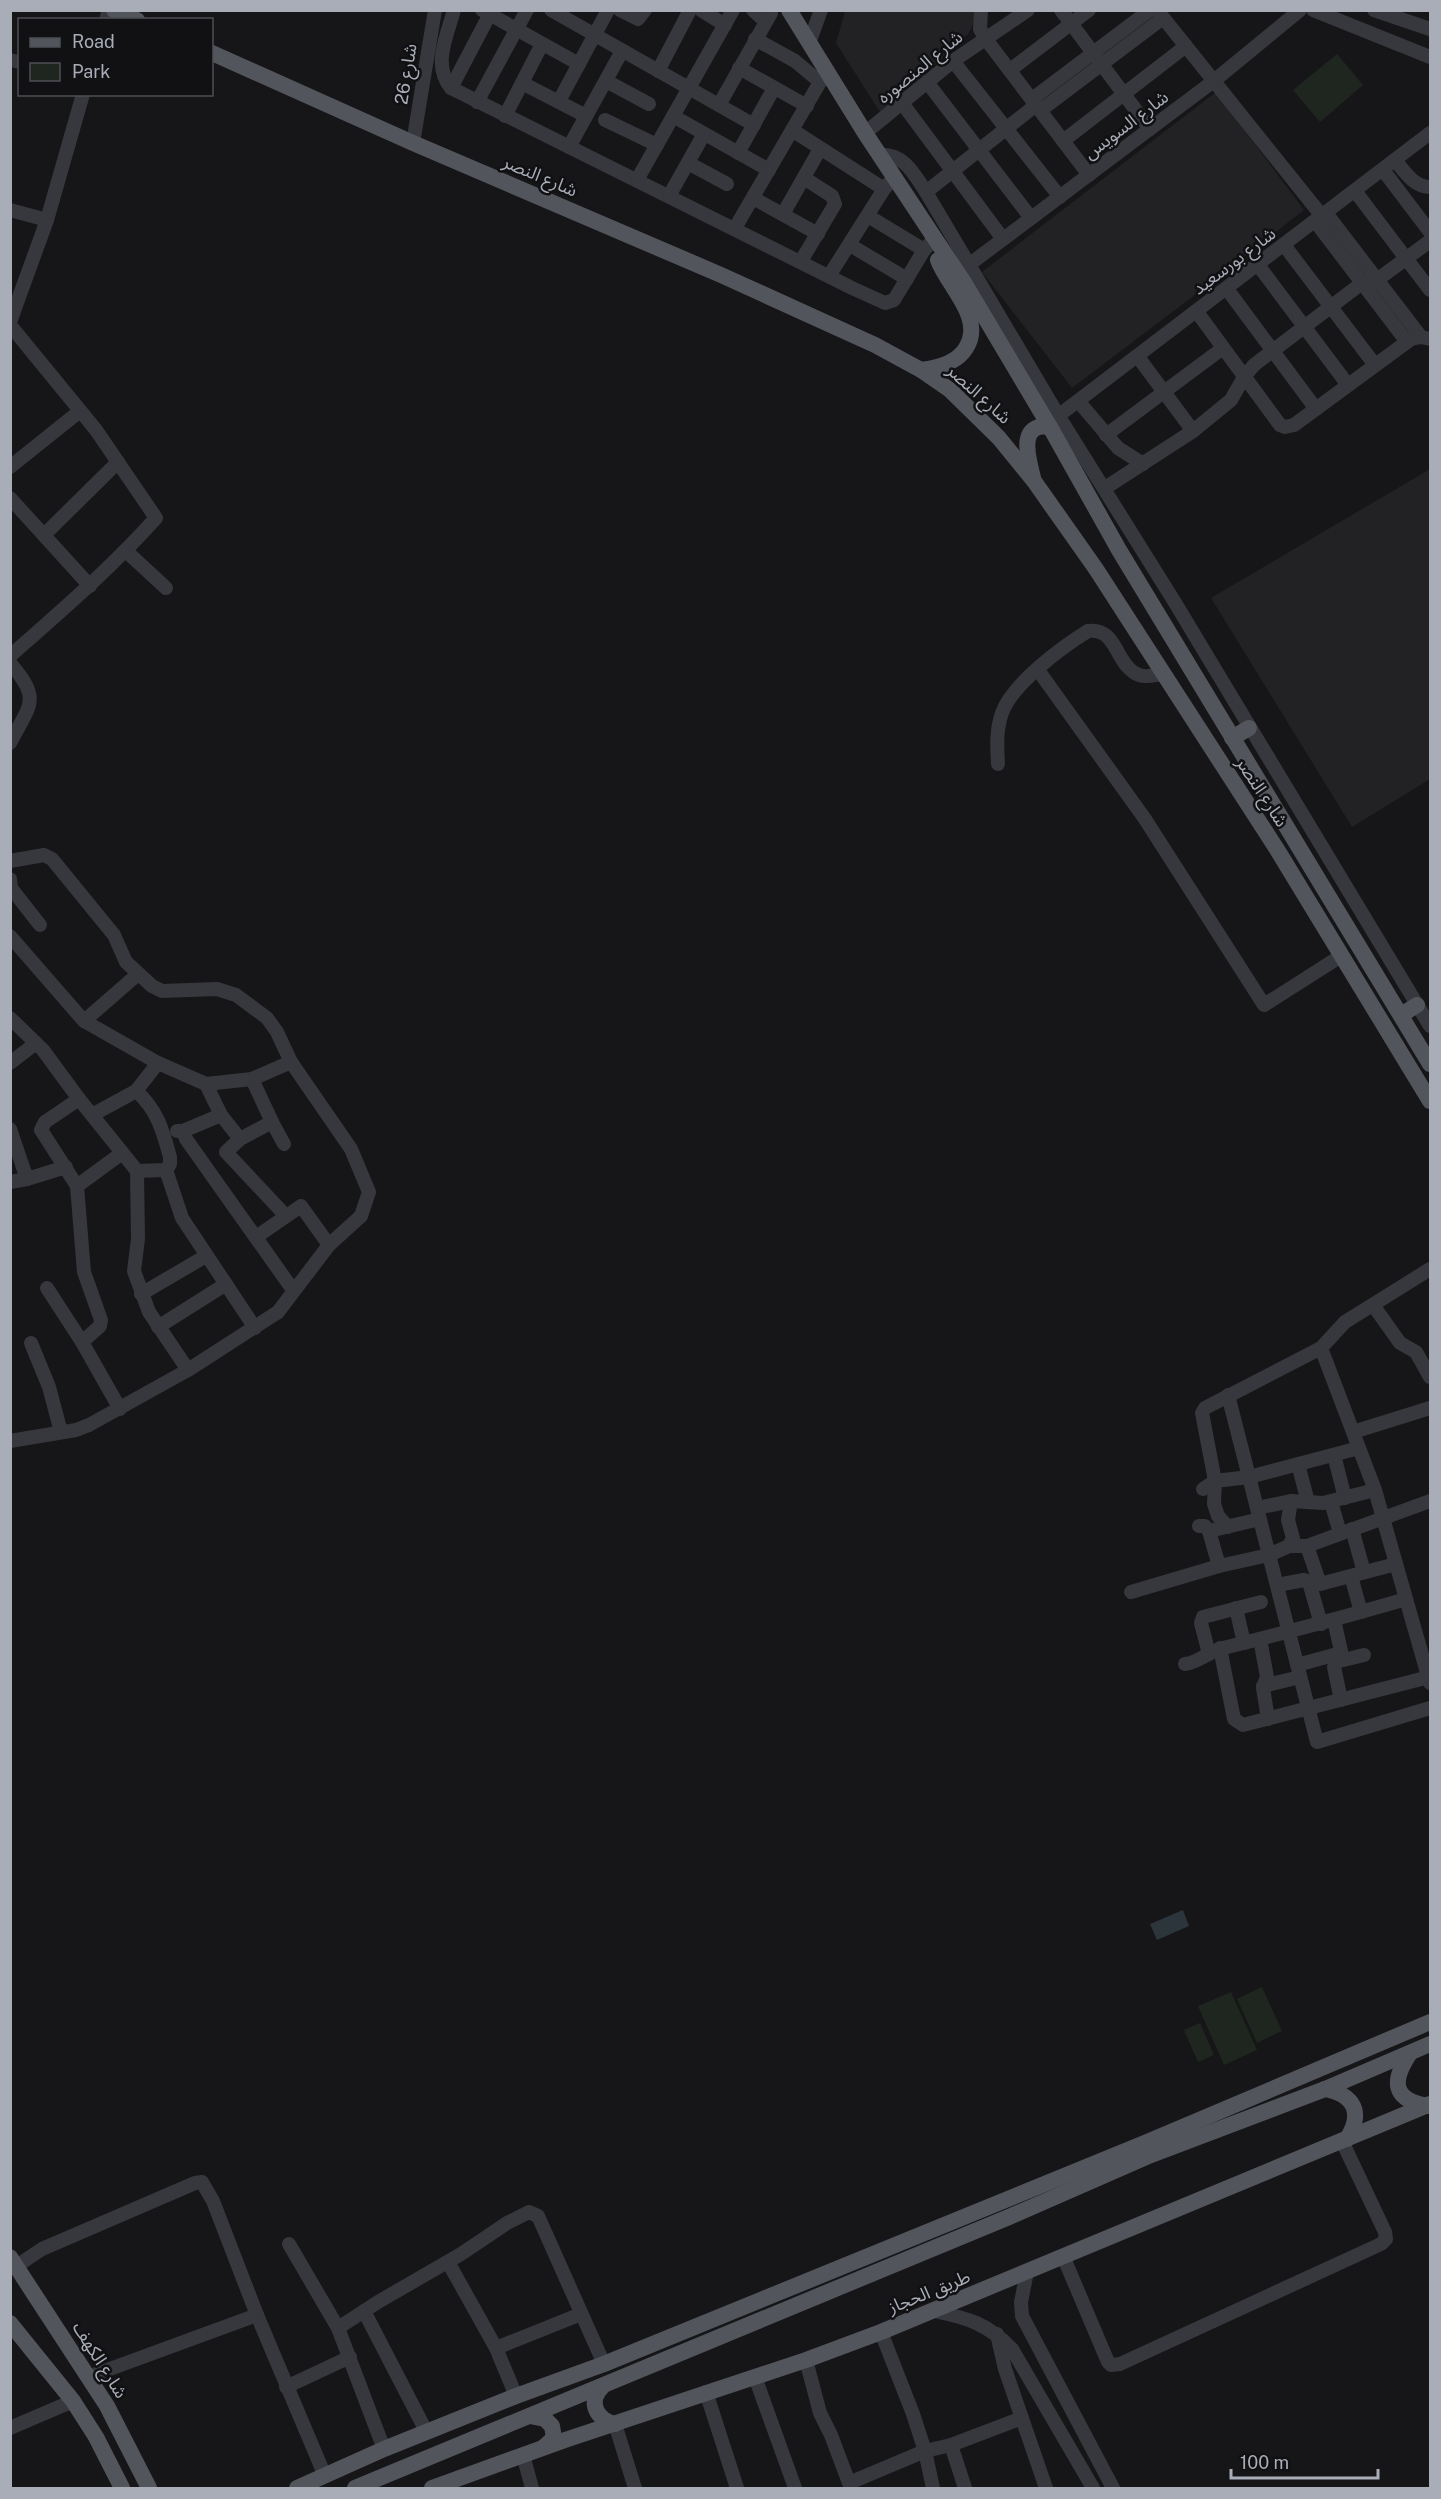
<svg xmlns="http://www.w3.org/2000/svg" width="1441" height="2499" font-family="'Public Sans','Noto Sans Arabic',sans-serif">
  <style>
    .built { fill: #222225 }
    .green { fill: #1e261f }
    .water { fill: #2c353c }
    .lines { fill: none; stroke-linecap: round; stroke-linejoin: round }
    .minor { stroke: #37383d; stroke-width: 14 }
    .major { stroke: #53555c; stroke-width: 16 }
    .labels { text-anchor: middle; stroke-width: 5; stroke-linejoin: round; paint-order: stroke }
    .street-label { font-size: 18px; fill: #a8adb8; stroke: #111113 }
  </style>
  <rect width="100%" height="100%" fill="#161618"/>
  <g class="built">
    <polygon points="845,11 980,11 969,33 882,115 836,43"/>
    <polygon points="1216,92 1304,210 1208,285 1072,388 982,272"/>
    <polygon points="1430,469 1430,779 1352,827 1211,598"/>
  </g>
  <g class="green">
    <polygon points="1337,54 1363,85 1320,122 1293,90"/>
    <polygon points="1262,1987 1282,2031 1257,2043 1237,1999"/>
    <polygon points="1231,1992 1257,2050 1224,2065 1198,2006"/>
    <polygon points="1200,2023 1214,2055 1198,2062 1184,2030"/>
  </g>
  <polygon class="water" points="1183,1910 1189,1926 1157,1940 1150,1924"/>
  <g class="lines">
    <g class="minor">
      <path d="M454,10C447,36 432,65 451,88L852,288L885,303L894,300L924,250L935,238"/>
      <polyline points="482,10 579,64"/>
      <polyline points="551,10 754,125"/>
      <polyline points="620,10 638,19 645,10"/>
      <polyline points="701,10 725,25"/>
      <polyline points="753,10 765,21"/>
      <polyline points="981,10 980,29 985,38 1089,175"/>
      <polyline points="1061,10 1150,129"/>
      <polyline points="1157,10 1322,216"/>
      <polyline points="1313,10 1430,57"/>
      <polyline points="1374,10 1430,29"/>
      <polyline points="106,20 109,10"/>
      <polyline points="809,43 821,10"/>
      <polyline points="10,60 20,62"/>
      <polyline points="953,61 1060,197"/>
      <polyline points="739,68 807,106"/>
      <polyline points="1010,70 1089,10"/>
      <polyline points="658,71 690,10"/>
      <polyline points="606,81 649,104"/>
      <polyline points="927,82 1031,218"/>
      <polyline points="522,83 586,116"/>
      <polyline points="451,88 492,10"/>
      <polyline points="1032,99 1150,10"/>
      <polyline points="559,101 608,10"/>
      <polyline points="477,102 527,10"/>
      <polyline points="902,103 1003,239"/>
      <polyline points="719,105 771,13"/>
      <polyline points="1041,110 1163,18"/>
      <polyline points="505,116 542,44"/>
      <polyline points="673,116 769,170"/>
      <polyline points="605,120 657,145"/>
      <polyline points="792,130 884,189"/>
      <polyline points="865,133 953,61 1028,10"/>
      <polyline points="1063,141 1186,46"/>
      <polyline points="413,143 435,10"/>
      <polyline points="569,147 622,51"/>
      <polyline points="738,153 774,88"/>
      <path d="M879,155C904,153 914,174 926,192L1061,420L1174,601L1430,1026"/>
      <path d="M1395,160C1405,172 1414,187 1430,187"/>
      <polyline points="688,163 727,184"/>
      <polyline points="1383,170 1430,232"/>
      <polyline points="637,180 733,10"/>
      <polyline points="1355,191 1430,290"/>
      <polyline points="926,192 1036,105"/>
      <polyline points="669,196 704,134"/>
      <polyline points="753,198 818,234"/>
      <polyline points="10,210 47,220 83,94"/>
      <polyline points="1326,213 1421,337"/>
      <polyline points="783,214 820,149"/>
      <polyline points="868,216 924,250"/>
      <polyline points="1315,221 1407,342"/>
      <polyline points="735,228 820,82 795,61 755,39"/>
      <polyline points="850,245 907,279"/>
      <polyline points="1284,245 1375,365"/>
      <polyline points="801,261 835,204 832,196 804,178"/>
      <polyline points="970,264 1215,80 1300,10"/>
      <polyline points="1258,265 1348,385"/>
      <polyline points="829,276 884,189 894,177"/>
      <polyline points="1370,285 1430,241"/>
      <polyline points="1227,289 1316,409"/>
      <polyline points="1197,312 1280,425 1285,427 1294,425 1411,339 1421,337 1430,339"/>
      <polyline points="10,322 47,220"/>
      <path d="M10,325L96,430L156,518C111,568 61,611 10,656"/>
      <polyline points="1138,357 1193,431"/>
      <polyline points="1079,402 1118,448 1143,464"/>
      <polyline points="1058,416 1430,133"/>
      <polyline points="1106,435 1223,348"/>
      <polyline points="10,467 80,411"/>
      <polyline points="1105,488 1193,431 1231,400 1244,377 1254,365 1362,283"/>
      <polyline points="10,498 90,586"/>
      <polyline points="44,535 118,462"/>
      <polyline points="126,551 166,588"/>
      <path d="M10,663C42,700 30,704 10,743"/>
      <polyline points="1038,670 1145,819 1264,1005 1341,956"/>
      <path d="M998,764C997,746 996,730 1002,713C1012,684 1062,647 1088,631C1118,627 1115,666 1139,675C1146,678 1155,675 1163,674"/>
      <polyline points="10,861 44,855 52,859 114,935 126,962 152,986 162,991 217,989 236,995 267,1018 277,1032 291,1062 351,1149 369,1192 361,1216 329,1245 278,1312 188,1370 89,1425 76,1430 10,1441"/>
      <polyline points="10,879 11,888 40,925"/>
      <polyline points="10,936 84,1021 158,1063 136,1091 92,1115"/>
      <polyline points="10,1018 43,1050 79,1099 137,1171"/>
      <polyline points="84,1021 138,974"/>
      <polyline points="10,1063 36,1043"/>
      <polyline points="158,1063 206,1084 221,1115 240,1139"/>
      <polyline points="252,1079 272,1122 284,1144"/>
      <polyline points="206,1084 252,1079 291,1062"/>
      <path d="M136,1091C157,1109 163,1131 170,1157V1164L166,1170L137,1171"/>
      <polyline points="79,1099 45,1122 41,1130 77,1186 84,1272 101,1320 100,1326 82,1342"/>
      <polyline points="272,1122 240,1139 226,1152 286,1216"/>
      <polyline points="10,1129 27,1179 66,1167"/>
      <polyline points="177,1131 183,1131 221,1115"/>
      <polyline points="183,1131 186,1139 293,1290"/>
      <polyline points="166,1170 182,1218 255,1328"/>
      <polyline points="137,1171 138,1239 134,1271 149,1312 188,1370"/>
      <polyline points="10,1182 27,1179"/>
      <polyline points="77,1186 122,1153"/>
      <polyline points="256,1237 301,1206 329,1245"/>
      <polyline points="47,1288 82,1342 120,1409"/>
      <polyline points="141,1294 206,1256"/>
      <polyline points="1373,1305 1400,1343 1416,1352 1430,1377"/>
      <polyline points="158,1327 226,1284"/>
      <polyline points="31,1343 49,1387 61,1432"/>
      <polyline points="1321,1348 1375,1490 1430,1683"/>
      <polyline points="1228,1395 1317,1742 1430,1708"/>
      <polyline points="1353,1432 1430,1408"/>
      <polyline points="1334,1455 1345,1498"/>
      <polyline points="1298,1464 1308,1502"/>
      <polyline points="1203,1489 1215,1481 1249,1477 1359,1448"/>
      <polyline points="1331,1502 1340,1533"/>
      <polyline points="1257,1508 1291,1501 1323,1503 1375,1490"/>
      <polyline points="1199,1526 1205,1526 1209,1531 1260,1519"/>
      <polyline points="1228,1527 1218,1516 1214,1504 1215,1481 1202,1413 1205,1408 1321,1348 1345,1322 1430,1269"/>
      <polyline points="1352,1529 1364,1572"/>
      <polyline points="1209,1531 1219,1566"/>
      <polyline points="1289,1546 1293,1538 1288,1520 1291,1501"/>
      <polyline points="1307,1546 1320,1584"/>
      <polyline points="1351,1576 1361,1612"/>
      <polyline points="1309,1582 1321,1624"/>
      <polyline points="1277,1585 1304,1580 1320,1584 1396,1564"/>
      <polyline points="1131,1592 1219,1566 1269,1555 1289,1546 1307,1546 1430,1501"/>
      <polyline points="1236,1608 1244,1643"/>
      <polyline points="1334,1620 1341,1651 1334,1667 1341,1700"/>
      <polyline points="1260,1639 1267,1677 1263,1688 1268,1719"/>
      <polyline points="1220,1648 1234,1719 1243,1725 1429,1677"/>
      <polyline points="1209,1654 1201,1623 1203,1617 1261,1602"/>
      <polyline points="1335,1662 1364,1655"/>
      <path d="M1185,1664C1200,1662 1209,1651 1223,1648C1284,1633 1345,1617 1406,1599"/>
      <polyline points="1297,1665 1341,1653"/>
      <polyline points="1263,1686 1300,1677"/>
      <polyline points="289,2244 338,2328 384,2449"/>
      <polyline points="1063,2256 1108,2362 1111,2365 1120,2364 1381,2244 1386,2239 1385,2232 1342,2141"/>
      <polyline points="448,2262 496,2348 516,2396"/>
      <polyline points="18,2265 42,2249 195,2183 202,2182 213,2201 257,2315 325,2476"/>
      <polyline points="1027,2272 1021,2302 1022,2316 1113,2488"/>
      <polyline points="364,2311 426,2431"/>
      <path d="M934,2311C968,2318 988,2324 1012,2349L1093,2488"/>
      <polyline points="338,2328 378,2302 461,2254 507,2223 529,2212 538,2216 604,2364"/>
      <polyline points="881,2332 913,2414 925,2451 933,2488"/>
      <polyline points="997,2334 1005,2369 1046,2488"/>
      <polyline points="496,2348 581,2314"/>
      <polyline points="806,2360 820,2413 831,2435 849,2483 925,2451 951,2445 1022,2418"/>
      <polyline points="88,2377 257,2315"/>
      <polyline points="755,2377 795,2488"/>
      <polyline points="286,2387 350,2357"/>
      <polyline points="706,2392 737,2488"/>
      <polyline points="615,2424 635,2488"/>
      <polyline points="10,2428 73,2401"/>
      <polyline points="951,2445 965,2488"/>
      <polyline points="523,2455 532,2488"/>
    </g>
    <g class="major">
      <polyline points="114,10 137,20"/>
      <polyline points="789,10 865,133 965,284 1050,427 1119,550 1430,1064"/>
      <polyline points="212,53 413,143 721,275 875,345 921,370 950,390 999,438 1034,481 1096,569 1278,851 1430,1101"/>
      <path d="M921,370C937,368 957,363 966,348C985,318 948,287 938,260"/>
      <path d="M1033,478C1029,460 1016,422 1050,427"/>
      <polyline points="1232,738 1249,728"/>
      <polyline points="1401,1015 1417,1005"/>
      <path d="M1410,2053C1392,2080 1391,2099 1427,2106"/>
      <path d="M1325,2089C1355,2095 1363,2113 1347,2139"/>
      <polyline points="10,2257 107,2406 149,2488"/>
      <polyline points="10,2323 73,2401 96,2437 122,2488"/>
      <path d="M602,2387C587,2402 597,2420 615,2424"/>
      <polyline points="530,2416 545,2419 552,2426 554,2438 544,2447"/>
      <polyline points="297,2488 384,2449 516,2396 604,2364 1145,2143 1430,2022"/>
      <polyline points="355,2488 1009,2217 1151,2155 1325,2089 1430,2044"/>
      <polyline points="432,2488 565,2440 806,2360 881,2332 1430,2104"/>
    </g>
  </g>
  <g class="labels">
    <g class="street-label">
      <text transform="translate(920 67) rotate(-39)" y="6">شارع المنصوره</text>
      <text transform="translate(406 74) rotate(-81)" y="6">شارع 26</text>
      <text transform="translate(1126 125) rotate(-37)" y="6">شارع السويس</text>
      <text transform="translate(540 176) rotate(23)" y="6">شارع النصر</text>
      <text transform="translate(1234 261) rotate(-37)" y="6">شارع بورسعيد</text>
      <text transform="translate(979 394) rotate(42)" y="6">شارع النصر</text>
      <text transform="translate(1262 792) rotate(57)" y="6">شارع النصر</text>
      <text transform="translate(929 2292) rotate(-22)" y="6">طريق الحجاز</text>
      <text transform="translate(100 2360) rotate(58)" y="6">شارع الكهف</text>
    </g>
  </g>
  <rect width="1441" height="2499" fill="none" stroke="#a8adb8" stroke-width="24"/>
  <rect x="18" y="18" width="195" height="78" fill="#111113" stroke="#4d4f55" stroke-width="1.5"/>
  <rect x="30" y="38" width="30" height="9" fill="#53555c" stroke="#4d4f55" stroke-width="1.5"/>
  <text x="72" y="48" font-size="18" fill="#a8adb8">Road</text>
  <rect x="30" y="63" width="30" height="18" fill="#1e261f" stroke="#4d4f55" stroke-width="1.5"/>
  <text x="72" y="78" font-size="18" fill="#a8adb8">Park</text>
  <path d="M1231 2469v9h147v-9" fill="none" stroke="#a8adb8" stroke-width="3"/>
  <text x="1240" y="2469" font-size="18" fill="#a8adb8" stroke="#111113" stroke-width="4.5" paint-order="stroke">100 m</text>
</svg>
